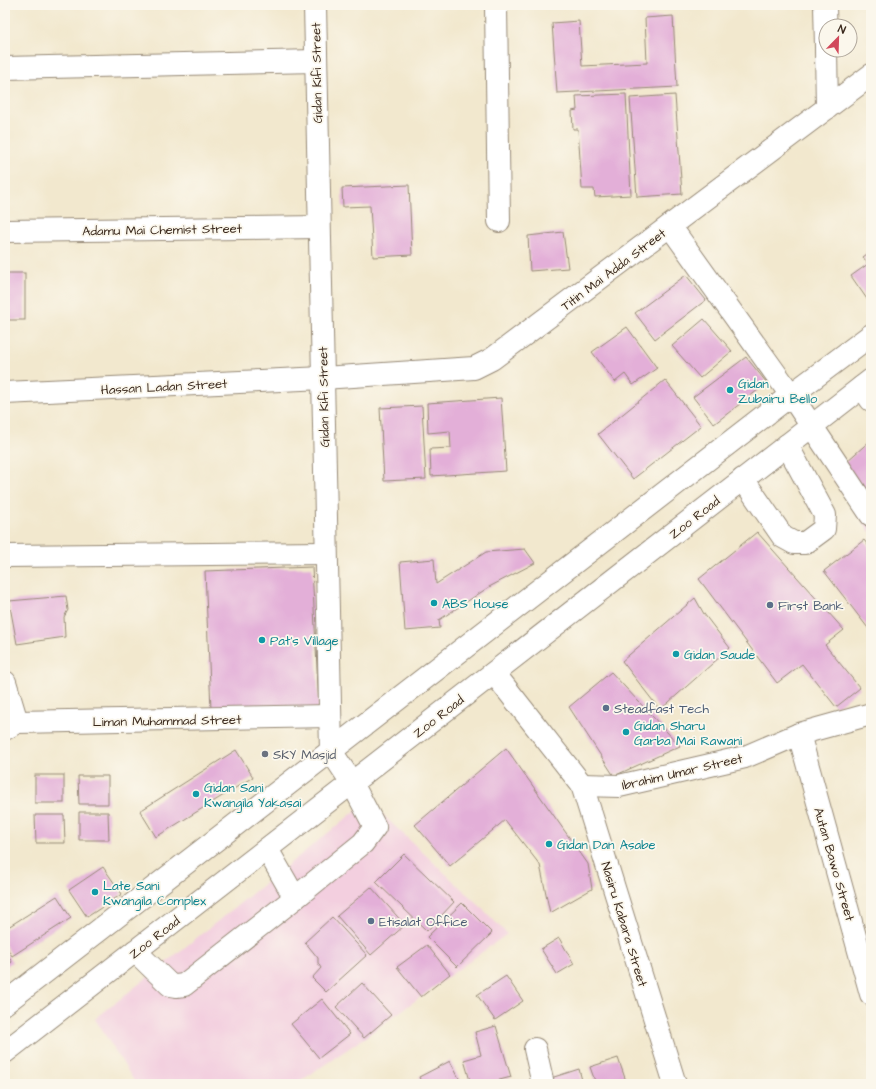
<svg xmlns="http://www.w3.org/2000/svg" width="876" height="1089" font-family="'Architects Daughter',sans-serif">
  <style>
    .built { fill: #f3cfdf }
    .building { fill: #e3afd8 }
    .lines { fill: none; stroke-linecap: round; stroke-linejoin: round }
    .minor-casing { stroke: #968976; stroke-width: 24 }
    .major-casing { stroke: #968976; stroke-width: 24 }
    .minor { stroke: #fff; stroke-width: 22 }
    .major { stroke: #fff; stroke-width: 22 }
    .culture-dot { fill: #0f9aa8; stroke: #fbf7ec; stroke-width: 1.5 }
    .service-dot { fill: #5c6f8a; stroke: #fbf7ec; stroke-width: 1.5 }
    .worship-dot { fill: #6b7280; stroke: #fbf7ec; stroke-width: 1.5 }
    .labels { text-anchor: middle; stroke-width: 3.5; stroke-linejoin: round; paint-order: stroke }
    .street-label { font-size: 13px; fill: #3b2a1e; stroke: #fbf7ec }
    .culture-label { font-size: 13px; fill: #0d838f; stroke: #fbf7ec; text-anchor: start }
    .service-label { font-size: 13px; fill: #4e5e75; stroke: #fbf7ec; text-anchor: start }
    .worship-label { font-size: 13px; fill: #5b616d; stroke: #fbf7ec; text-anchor: start }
  </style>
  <rect width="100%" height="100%" fill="#fbf7ec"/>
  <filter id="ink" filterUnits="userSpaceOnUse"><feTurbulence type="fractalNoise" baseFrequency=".025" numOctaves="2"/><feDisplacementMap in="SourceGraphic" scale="8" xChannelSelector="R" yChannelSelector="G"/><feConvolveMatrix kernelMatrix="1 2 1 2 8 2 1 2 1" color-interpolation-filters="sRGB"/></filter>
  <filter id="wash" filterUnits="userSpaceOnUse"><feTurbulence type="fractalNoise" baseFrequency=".012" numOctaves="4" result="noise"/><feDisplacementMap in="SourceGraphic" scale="16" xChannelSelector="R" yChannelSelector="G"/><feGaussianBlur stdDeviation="0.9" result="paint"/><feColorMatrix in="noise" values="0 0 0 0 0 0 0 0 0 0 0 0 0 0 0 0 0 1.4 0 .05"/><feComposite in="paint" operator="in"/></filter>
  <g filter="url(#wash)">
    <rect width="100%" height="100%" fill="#f2e8ce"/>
    <polygon class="built" points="368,801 482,908 507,934 364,1038 296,1084 136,1084 95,1019"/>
    <g id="blocks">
      <g class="building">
        <polygon points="673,16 677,87 557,93 552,23 579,21 582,66 647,63 645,18"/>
        <polygon points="626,94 631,195 595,197 594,189 582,189 578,129 573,129 572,111 577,110 576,96"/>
        <polygon points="675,95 682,194 637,197 630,98"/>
        <polygon points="409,185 412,255 373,257 370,206 343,207 342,188"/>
        <polygon points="563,232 568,268 530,271 528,236"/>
        <polygon points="871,251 871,300 869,302 851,276 868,264 863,257"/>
        <rect x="5" y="273" width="20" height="47"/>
        <polygon points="686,275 706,300 655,339 635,313"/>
        <polygon points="704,319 732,351 700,378 672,346"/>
        <polygon points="627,327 657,368 633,385 625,374 615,382 592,352"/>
        <polygon points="746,357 767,383 714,424 693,397"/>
        <polygon points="665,380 701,426 633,479 598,434"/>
        <polygon points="501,398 506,471 431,476 430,449 451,448 450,431 428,433 427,403"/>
        <polygon points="422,406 426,479 384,481 380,408"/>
        <polygon points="871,440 871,533 831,475"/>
        <polygon points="757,532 844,630 825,645 860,688 836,707 802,664 777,683 699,579"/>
        <polygon points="864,540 871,549 871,632 824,571"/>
        <polygon points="525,549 535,563 489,587 439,620 440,628 405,631 400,562 434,559 436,584 486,552"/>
        <polygon points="312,567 319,709 211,709 205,571"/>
        <polygon points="66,596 68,610 64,617 65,637 17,644 9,601"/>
        <polygon points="695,598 704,614 730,648 660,710 622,661"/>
        <polygon points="611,672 680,746 614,776 569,707"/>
        <polygon points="506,748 588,864 592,889 550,913 540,865 505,820 450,866 415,825"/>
        <polygon points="236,750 253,777 156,837 140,811"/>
        <rect x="35" y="775" width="29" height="28"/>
        <polygon points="78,776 108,776 108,804 79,804"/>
        <polygon points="79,812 108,812 109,840 79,840"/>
        <polygon points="35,815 64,815 65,843 36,843"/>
        <polygon points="404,854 454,902 427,931 376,882"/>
        <polygon points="103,867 122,894 87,917 69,890"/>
        <polygon points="371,887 405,925 371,955 337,916"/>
        <polygon points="57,896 71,918 12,956 5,945 5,929"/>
        <polygon points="462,903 492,933 457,967 427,937"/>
        <polygon points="332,917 367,955 326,992 312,978 321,968 318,963 318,958 305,942"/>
        <polygon points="559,938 574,964 557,974 541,949"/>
        <polygon points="427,945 450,974 421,997 397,967"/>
        <polygon points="5,951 12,962 5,967"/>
        <polygon points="506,976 523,1001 495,1020 477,995"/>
        <polygon points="362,983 391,1015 364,1038 336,1007"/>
        <polygon points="322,999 350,1034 319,1058 291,1024"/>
        <polygon points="496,1026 511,1077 492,1082 492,1084 471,1084 464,1060 481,1055 475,1032"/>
        <polygon points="618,1058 627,1084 596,1084 590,1067"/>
        <polygon points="450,1061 462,1084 422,1084 419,1077"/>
        <polygon points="579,1069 583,1084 552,1084 551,1078"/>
      </g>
    </g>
  </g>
  <g filter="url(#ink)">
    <use href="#blocks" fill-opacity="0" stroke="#968976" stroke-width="1"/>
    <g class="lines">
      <g class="minor-casing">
        <g id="minor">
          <polyline points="496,5 499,221"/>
          <polyline points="825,5 826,47"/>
          <polyline points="826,50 827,108"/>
          <polyline points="5,68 316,61"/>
          <polyline points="670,226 791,395 871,515"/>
          <polyline points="5,231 319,227"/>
          <polyline points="862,387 871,400"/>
          <polyline points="5,393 323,378 474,368 492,359 871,75"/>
          <polyline points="743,479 783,537 794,543 805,543 824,529 825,515 787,445"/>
          <polyline points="5,556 326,553"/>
          <polyline points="494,673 582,785 675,1084"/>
          <polyline points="5,682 17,722"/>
          <polyline points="5,729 17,722 330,716"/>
          <polyline points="799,734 871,994"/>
          <polyline points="582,785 619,786 745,757 799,734 871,714"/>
          <polyline points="267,849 295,898"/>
          <polyline points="135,951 170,985 176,986 184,985 295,898 363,843 375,827 352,783 331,751 315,5"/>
          <polyline points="535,1049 543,1084"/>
        </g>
      </g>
      <g class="major-casing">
        <g id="major">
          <polyline points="5,1003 791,395 871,335"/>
          <polyline points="5,1052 871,380"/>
        </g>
      </g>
      <use href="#minor" class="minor"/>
      <use href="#major" class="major"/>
    </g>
  </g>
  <g class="culture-dot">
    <circle cx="730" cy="390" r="4"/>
    <circle cx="434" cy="603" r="4"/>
    <circle cx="262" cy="640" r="4"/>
    <circle cx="676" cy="654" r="4"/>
    <circle cx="626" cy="732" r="4"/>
    <circle cx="196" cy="794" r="4"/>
    <circle cx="549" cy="844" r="4"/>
    <circle cx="95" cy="892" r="4"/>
  </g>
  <g class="service-dot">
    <circle cx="770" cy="605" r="4"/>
    <circle cx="606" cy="708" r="4"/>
    <circle cx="371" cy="921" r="4"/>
  </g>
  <circle class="worship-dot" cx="265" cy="754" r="4"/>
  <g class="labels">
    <g class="street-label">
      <text transform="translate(316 73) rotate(-91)" y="5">Gidan Kifi Street</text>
      <text transform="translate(162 229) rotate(-1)" y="5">Adamu Mai Chemist Street</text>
      <text transform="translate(613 269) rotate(-37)" y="5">Titin Mai Adda Street</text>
      <text transform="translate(164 386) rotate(-3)" y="5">Hassan Ladan Street</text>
      <text transform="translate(323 397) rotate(-91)" y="5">Gidan Kifi Street</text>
      <text transform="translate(694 517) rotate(-38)" y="5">Zoo Road</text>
      <text transform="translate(438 716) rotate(-38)" y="5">Zoo Road</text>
      <text transform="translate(167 720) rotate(-1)" y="5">Liman Muhammad Street</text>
      <text transform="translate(682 771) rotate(-13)" y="5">Ibrahim Umar Street</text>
      <text transform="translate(835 864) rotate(74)" y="5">Autan Bawo Street</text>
      <text transform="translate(625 924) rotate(73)" y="5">Nasiru Kabara Street</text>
      <text transform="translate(154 937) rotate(-38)" y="5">Zoo Road</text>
    </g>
    <g class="culture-label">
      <text x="738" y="388">Gidan<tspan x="738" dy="15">Zubairu Bello</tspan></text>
      <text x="442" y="608">ABS House</text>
      <text x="270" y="645">Pat's Village</text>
      <text x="684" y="659">Gidan Saude</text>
      <text x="634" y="730">Gidan Sharu<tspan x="634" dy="15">Garba Mai Rawani</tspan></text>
      <text x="204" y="792">Gidan Sani<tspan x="204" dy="15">Kwangila Yakasai</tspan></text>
      <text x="557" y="849">Gidan Dan Asabe</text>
      <text x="103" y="890">Late Sani<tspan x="103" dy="15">Kwangila Complex</tspan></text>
    </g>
    <g class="service-label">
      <text x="778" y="610">First Bank</text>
      <text x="614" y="713">Steadfast Tech</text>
      <text x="379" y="926">Etisalat Office</text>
    </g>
    <g class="worship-label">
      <text x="273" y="759">SKY Masjid</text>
    </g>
  </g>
  <rect width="876" height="1089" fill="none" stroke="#fbf7ec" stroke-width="20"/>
  <g transform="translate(838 38) rotate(23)"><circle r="19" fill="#fbf7ec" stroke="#aea59a"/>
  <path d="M0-3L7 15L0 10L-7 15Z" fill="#d1495b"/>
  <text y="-6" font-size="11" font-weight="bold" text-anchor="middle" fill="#3b2a1e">N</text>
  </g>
</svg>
